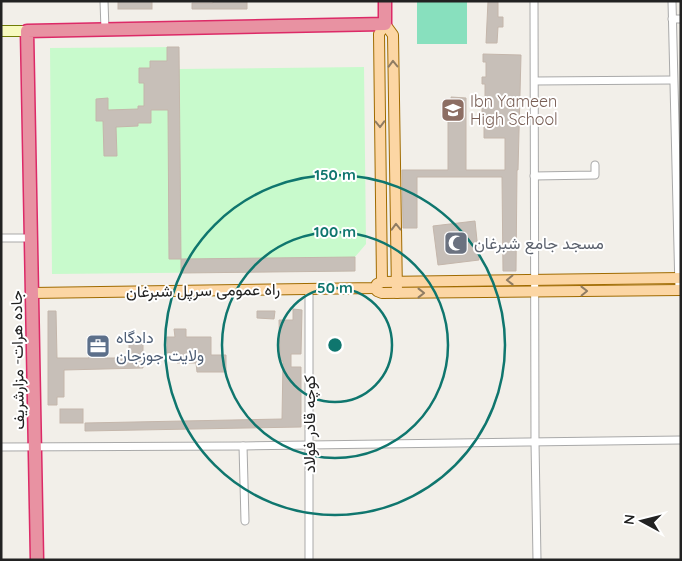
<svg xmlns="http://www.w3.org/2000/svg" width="682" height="561" font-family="Quicksand,Vazirmatn,sans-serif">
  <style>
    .park { fill: #c8facc }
    .pitch { fill: #88e0be }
    .building { fill: #c7bfb8; stroke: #c4b6ab }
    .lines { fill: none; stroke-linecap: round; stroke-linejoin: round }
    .street-casing { stroke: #a9a9a9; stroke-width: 9 }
    .secondary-casing { stroke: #707d05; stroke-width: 12 }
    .primary-casing { stroke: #a06b00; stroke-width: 12 }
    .highway-casing { stroke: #dc2a67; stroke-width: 15 }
    .street { stroke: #fff; stroke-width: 7 }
    .secondary { stroke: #f7fabf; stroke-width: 10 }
    .primary { stroke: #fcd6a4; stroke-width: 10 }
    .highway { stroke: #e892a2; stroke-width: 12 }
    .oneway { stroke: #8f7c63 }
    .ring { fill: none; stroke: #0f766e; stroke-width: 2.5 }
    .labels { text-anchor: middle; stroke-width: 4; stroke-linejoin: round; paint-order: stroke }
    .education-label { font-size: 16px; fill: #785e54; stroke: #fff; text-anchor: start }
    .worship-label { font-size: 16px; fill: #5b616d; stroke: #fff; text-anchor: start }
    .street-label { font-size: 16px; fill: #222; stroke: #fff }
    .service-label { font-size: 16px; fill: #4e5e75; stroke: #fff; text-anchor: start }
    .centre { fill: #0f766e; stroke: #fff; stroke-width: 2.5 }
    .ring-label { font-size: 15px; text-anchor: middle; font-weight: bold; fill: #0f766e; stroke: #fff; stroke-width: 4; stroke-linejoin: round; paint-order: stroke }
  </style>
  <rect width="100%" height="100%" fill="#f2efe9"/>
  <polygon class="park" points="179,47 179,69 364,67 366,244 355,257 355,271 52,274 50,48"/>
  <rect class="pitch" x="417" y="1" width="50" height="43"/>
  <g class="building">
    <rect x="118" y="1" width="34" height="8"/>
    <polygon points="213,1 247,1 247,9 192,9 192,3 213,3"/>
    <polygon points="488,1 498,1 498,17 503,17 503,27 498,27 497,43 486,43"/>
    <polygon points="167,47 179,47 181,259 169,259 168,110 151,110 151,123 138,123 138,126 116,127 117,156 104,156 103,121 96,121 96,99 108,98 108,110 138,109 138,106 144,106 144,83 139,83 139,68 150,68 150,61 167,61"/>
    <polygon points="483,54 521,55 518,170 517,170 516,271 503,271 502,177 417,177 417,228 403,228 402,170 448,170 448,103 452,102 451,97 466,98 466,170 505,170 505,138 484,138 484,119 482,119 482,106 485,106 485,84 482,84 482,77 486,77 486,62 483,62"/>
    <polygon points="475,221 479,260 438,265 433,226"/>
    <polygon points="355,257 355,271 181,273 181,259"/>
    <polygon points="293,309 302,310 301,354 291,354 291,367 301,367 301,427 85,431 85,423 282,419 283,361 280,361 279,320 293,320"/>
    <polygon points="48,311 56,311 57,358 89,358 89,339 105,339 105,358 129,358 129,339 143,339 143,368 64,370 64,397 57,397 57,405 48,405"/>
    <polygon points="257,311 275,311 274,319 257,318"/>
    <polygon points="174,329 186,329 186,337 211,337 211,355 226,355 226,372 197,372 196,363 177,363 177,353 167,353 167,337 175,337"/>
    <rect x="60" y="409" width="23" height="14"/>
  </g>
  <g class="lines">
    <g class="street-casing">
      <g id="street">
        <polyline points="104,1 105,30"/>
        <polyline points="534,1 535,442 537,560"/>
        <polyline points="672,1 679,290"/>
        <polyline points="672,19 681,19"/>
        <polyline points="535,81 673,80"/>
        <polyline points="534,176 595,175 595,165"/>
        <polyline points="1,238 30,238"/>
        <polyline points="309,289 309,560"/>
        <polyline points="243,446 245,521"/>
        <polyline points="1,447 243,446 681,440"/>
      </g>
    </g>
    <g class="secondary-casing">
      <polyline id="secondary" points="1,31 27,31"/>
    </g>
    <g class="primary-casing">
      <g id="primary">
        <polyline points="382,282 379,34 385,24 393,35 397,293"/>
        <polyline points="375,288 377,291 382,293 681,290"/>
        <polyline points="32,293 375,288 377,284 382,282 681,278"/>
      </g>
    </g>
    <g class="highway-casing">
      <polyline id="highway" points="37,560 27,31 385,24 385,1"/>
    </g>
    <use href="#street" class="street"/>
    <use href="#secondary" class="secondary"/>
    <use href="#primary" class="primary"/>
    <use href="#highway" class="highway"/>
  </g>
  <defs><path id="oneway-chevron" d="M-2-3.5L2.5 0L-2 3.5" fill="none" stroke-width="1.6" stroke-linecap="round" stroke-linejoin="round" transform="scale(1.25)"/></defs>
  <g class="oneway">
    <use href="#oneway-chevron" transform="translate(393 64) rotate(-91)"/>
    <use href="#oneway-chevron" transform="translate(380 124) rotate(89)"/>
    <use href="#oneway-chevron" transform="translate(396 227) rotate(-91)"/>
    <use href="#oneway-chevron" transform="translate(510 280) rotate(179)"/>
    <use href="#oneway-chevron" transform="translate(584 291) rotate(-1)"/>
    <use href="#oneway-chevron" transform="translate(421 293)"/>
  </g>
  <g class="ring">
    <circle cx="335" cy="345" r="57"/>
    <circle cx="335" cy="345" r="113"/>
    <circle cx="335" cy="345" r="170"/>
  </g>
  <defs>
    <g id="school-square" transform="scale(1.25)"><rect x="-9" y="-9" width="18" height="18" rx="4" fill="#8d6e63" stroke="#fff"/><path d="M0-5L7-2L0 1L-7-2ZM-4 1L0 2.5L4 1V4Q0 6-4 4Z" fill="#fff"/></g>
    <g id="mosque-square" transform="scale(1.25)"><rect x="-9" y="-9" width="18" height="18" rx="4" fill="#6b7280" stroke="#fff"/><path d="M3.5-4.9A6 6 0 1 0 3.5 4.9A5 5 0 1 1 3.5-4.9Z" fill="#fff"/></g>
    <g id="office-square" transform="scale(1.25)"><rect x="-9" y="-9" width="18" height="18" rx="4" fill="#5c6f8a" stroke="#fff"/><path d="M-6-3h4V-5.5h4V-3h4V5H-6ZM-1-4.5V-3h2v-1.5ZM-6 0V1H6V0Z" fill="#fff"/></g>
  </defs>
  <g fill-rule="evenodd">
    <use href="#school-square" x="453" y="110"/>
    <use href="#mosque-square" x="456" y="243"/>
    <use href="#office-square" x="98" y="346"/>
  </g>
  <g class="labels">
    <g class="education-label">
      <text x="470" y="107">Ibn Yameen<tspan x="470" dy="18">High School</tspan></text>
    </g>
    <g class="worship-label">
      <text x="474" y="249">مسجد جامع شبرغان</text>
    </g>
    <g class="street-label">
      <text transform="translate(203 290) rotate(-1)" y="6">راه عمومی سرپل شبرغان</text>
      <text transform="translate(17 360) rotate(-91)" y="6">جاده هرات- مزارشریف</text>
      <text transform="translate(309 424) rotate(-90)" y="6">کوچه قادر فولاد</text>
    </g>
    <g class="service-label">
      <text x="116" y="343">دادگاه<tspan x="116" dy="18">ولایت جوزجان</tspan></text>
    </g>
  </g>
  <circle cx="335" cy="345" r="8" class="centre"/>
  <g class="ring-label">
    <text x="335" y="180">150 m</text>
    <text x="335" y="237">100 m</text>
    <text x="335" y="293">50 m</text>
  </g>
  <rect width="682" height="561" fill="none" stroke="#222222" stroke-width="5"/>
  <g transform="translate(642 521) rotate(277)" stroke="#ffffff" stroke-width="4" paint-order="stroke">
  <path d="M0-4L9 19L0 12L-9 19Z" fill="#222222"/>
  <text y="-8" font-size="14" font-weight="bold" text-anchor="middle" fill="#222222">N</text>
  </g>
</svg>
